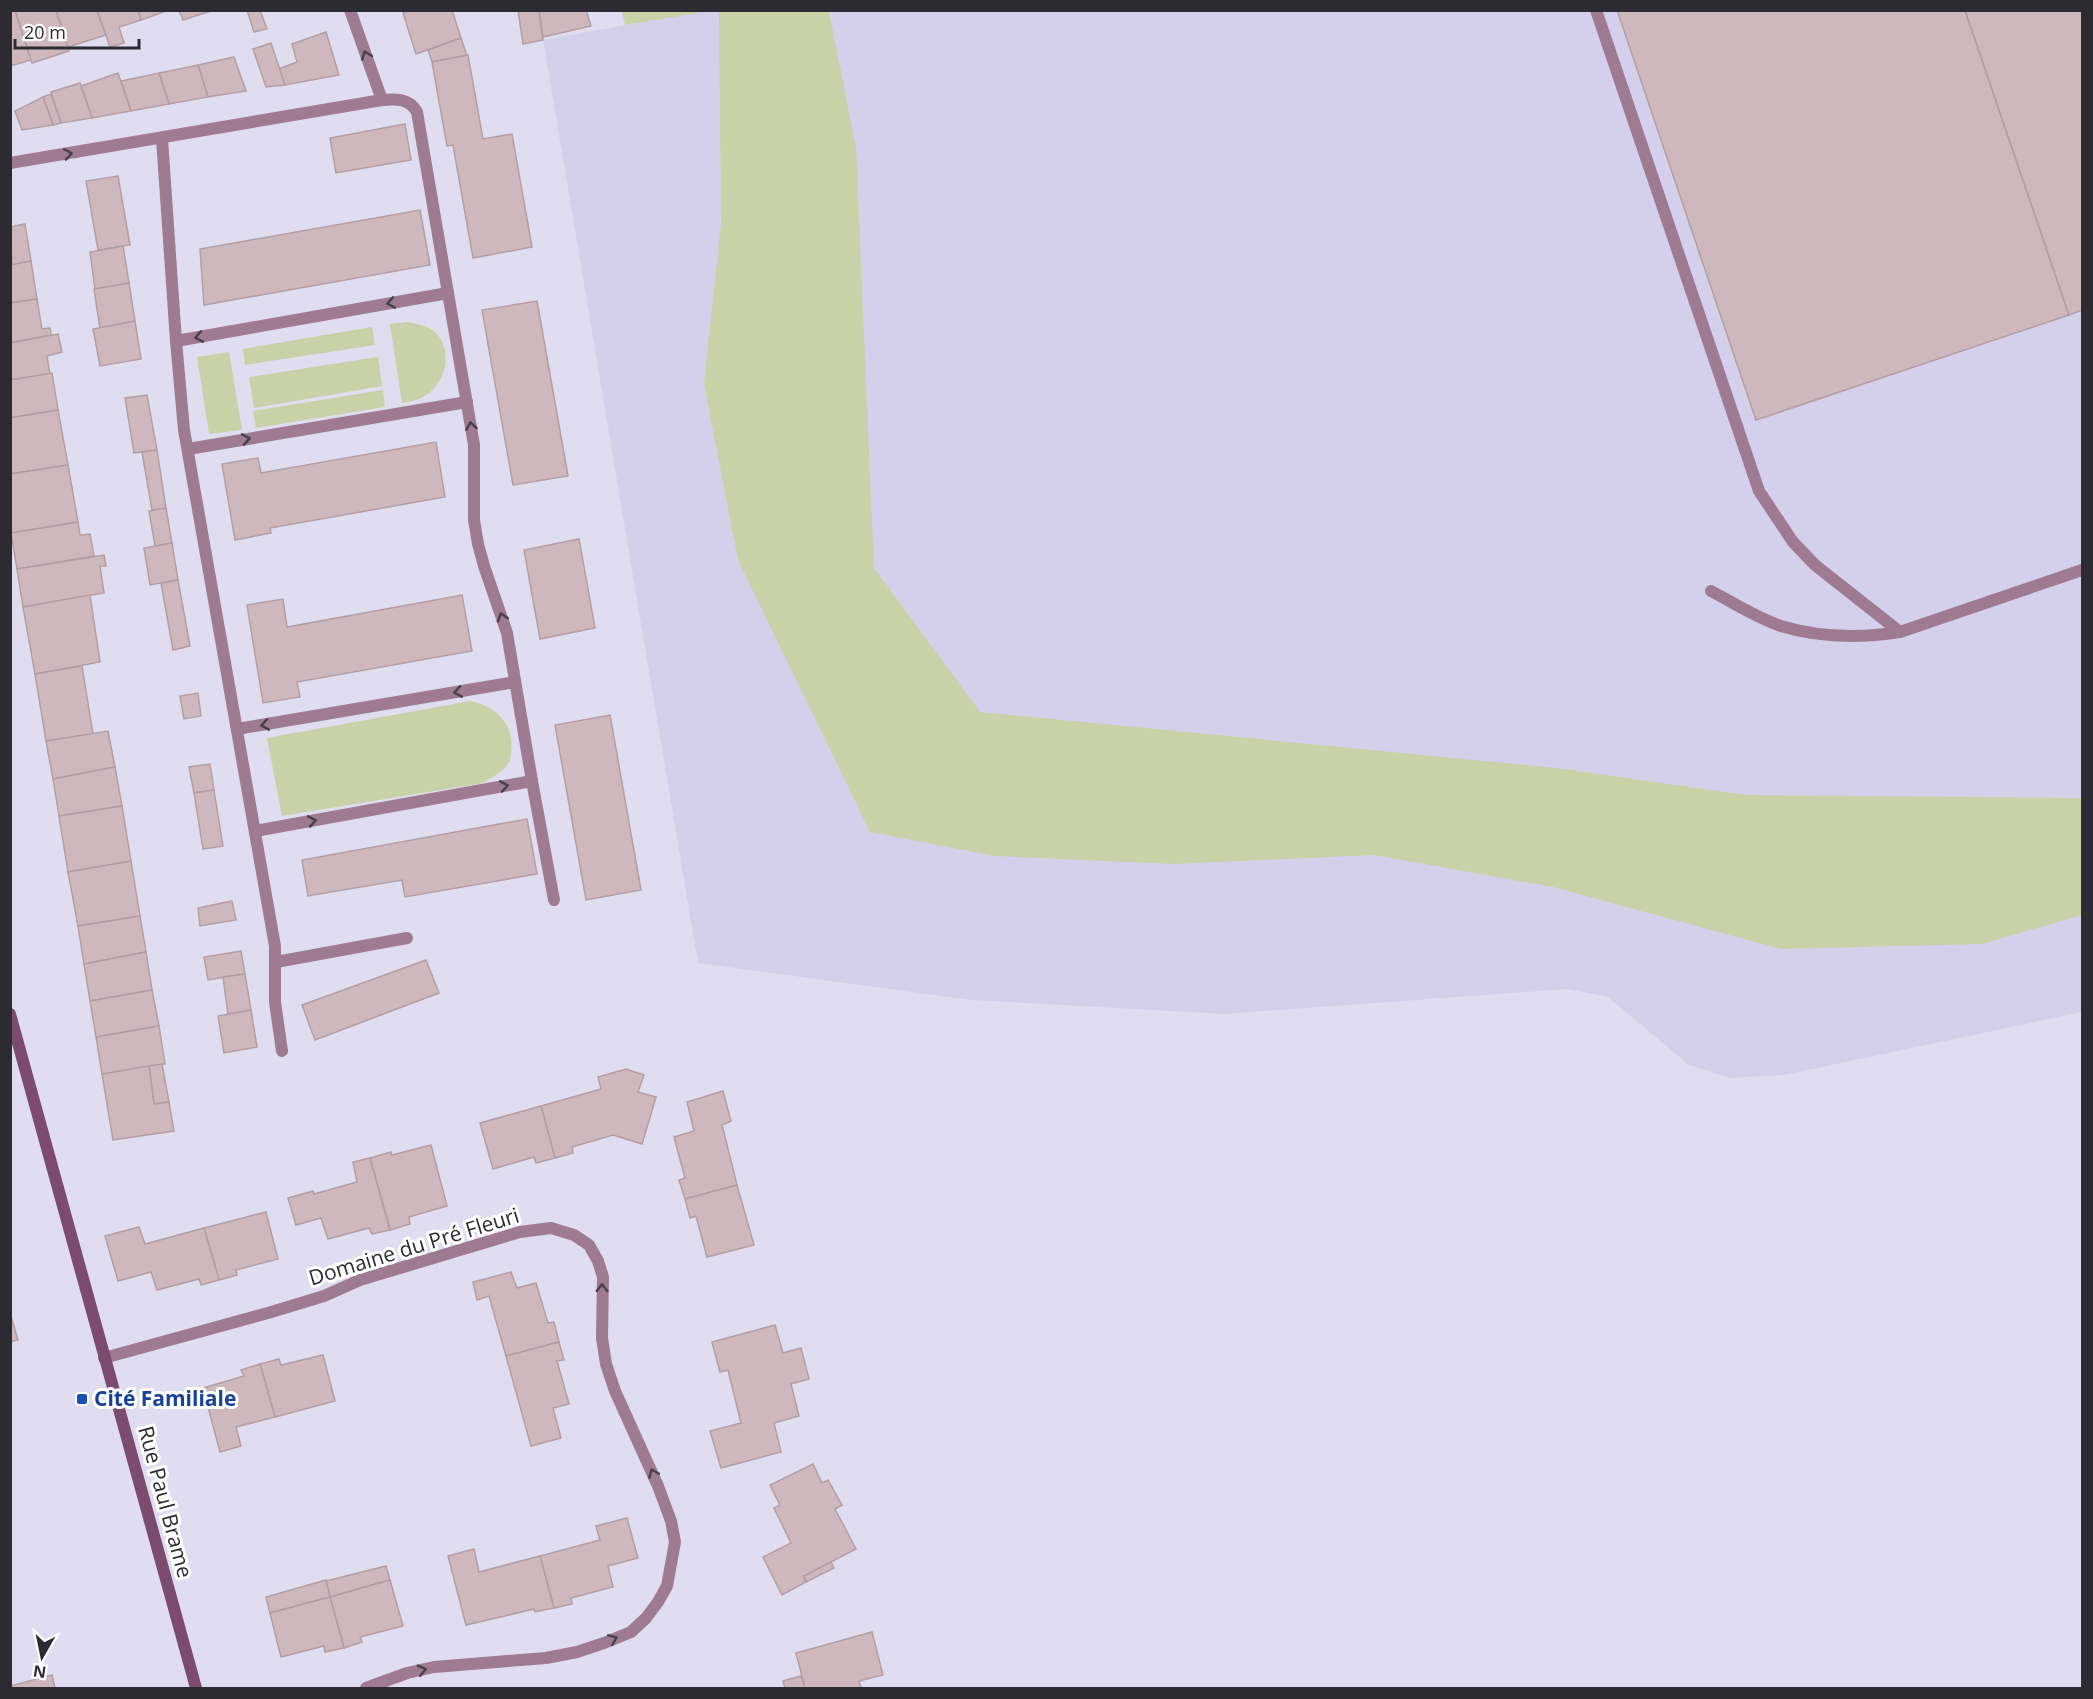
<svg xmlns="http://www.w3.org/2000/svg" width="2093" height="1699" font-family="'Open Sans',sans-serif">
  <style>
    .built { fill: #d4d0eb }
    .green { fill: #c9d1a6 }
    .building { fill: #ceb8be; stroke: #b49ea5; stroke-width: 1.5 }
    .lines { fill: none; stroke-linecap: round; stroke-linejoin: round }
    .lane { stroke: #9f7b93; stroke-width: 12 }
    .street { stroke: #9f7b93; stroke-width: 12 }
    .secondary { stroke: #7d4b6e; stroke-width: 12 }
    .oneway { stroke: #493f4b }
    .transit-dot { fill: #1a4fb4; stroke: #fff; stroke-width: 2 }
    .labels { text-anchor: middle; stroke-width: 6; stroke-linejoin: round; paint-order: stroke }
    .street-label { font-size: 21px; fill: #2c2b33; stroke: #fff }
    .transit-label { font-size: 21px; font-weight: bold; fill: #164399; stroke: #fff; text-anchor: start }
  </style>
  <rect width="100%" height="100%" fill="#e0ddf1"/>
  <polygon class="built" points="710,10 2082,11 2082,1012 1784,1075 1730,1078 1689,1065 1608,997 1568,989 1224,1014 971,1000 698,963 543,40"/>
  <g class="green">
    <polygon points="622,11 622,10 710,11 625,25"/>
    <polygon points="719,11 829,11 856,148 874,568 980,712 1557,768 1746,795 2082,798 2082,915 1982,944 1781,949 1553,887 1374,855 1173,864 995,856 870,832 738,560 704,384 721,223"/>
    <path d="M407,322C418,324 430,326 437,334C455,355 443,388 421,398C415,401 408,402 402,403L390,324Z"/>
    <polygon points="372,327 375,345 245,365 243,349"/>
    <polygon points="229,352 242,430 209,434 197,357"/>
    <polygon points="378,357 382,386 254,408 249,377"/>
    <polygon points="383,390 385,407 256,428 253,411"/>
    <path d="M470,701C494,705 514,723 511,749C511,753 511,759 509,762C503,772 493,777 483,783L282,816L267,738Z"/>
  </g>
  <g class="building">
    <polygon points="10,10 15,10 31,60 10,66"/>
    <polygon points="15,10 56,10 69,51 32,63"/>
    <polygon points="56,10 97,10 106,35 68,47"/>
    <polygon points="97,10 138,10 141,20 119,27 124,43 110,47"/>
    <polygon points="138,10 169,10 141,20"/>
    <polygon points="179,10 214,10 183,20"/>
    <polygon points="247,10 260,10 267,29 254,32"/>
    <polygon points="411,10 452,10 461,38 416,54 403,13"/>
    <polygon points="518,10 539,10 543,40 523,44"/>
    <polygon points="539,10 586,10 591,26 543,37"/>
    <polygon points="1617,10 1965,10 2069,315 1756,420"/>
    <polygon points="1965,10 2082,10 2082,310 2069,315"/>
    <polygon points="326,32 339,75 285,85 279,69 297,62 292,44"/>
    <polygon points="461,38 467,56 432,62 428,50"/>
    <polygon points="271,43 285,85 266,87 253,49"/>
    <polygon points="468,55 483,139 512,134 532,247 473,258 453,145 447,146 432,62"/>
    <polygon points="234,57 246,91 208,97 198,65"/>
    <polygon points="198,65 208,97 169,104 159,73"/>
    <polygon points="118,73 131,111 92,118 81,86"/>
    <polygon points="159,73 169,104 131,111 121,81"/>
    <polygon points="80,83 92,118 61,123 51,92"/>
    <polygon points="51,94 61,123 53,125 43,97"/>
    <polygon points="43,97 53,125 22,130 15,111"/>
    <polygon points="405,124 411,160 336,173 330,138"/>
    <polygon points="118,176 130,245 98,250 86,181"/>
    <polygon points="420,210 430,265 204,305 200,249"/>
    <polygon points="25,224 31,261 12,265 10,227"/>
    <polygon points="123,246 129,283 95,289 90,252"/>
    <polygon points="31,261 37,299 10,303 10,265"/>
    <polygon points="129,283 135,321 100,328 94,289"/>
    <polygon points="37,299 42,329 50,328 51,335 10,343 10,303"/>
    <polygon points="537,301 568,476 513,485 482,310"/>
    <polygon points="135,321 141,359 100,366 93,329"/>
    <polygon points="58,334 62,352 47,356 50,374 10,380 10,343"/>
    <polygon points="52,373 58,410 10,418 10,380"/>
    <polygon points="147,395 157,450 134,453 125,398"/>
    <polygon points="58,410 68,465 10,474 10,418"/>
    <polygon points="436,442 445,497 270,528 271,533 235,540 222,464 258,458 261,473"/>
    <polygon points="157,450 166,508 152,510 142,452"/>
    <polygon points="68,465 78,522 11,533 10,474"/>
    <polygon points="166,508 172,543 155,546 149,511"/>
    <polygon points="78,522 80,535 90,534 94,556 17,569 11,533"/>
    <polygon points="579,539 595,628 540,639 524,550"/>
    <polygon points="172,543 178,580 150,585 144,548"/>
    <polygon points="104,555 106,566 100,566 104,593 23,607 17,569"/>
    <polygon points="178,580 190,646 173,650 161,583"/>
    <polygon points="90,595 100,662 35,674 23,607"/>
    <polygon points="462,595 472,651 297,682 300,697 263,703 247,605 283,599 287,627"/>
    <polygon points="82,666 93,734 46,741 35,674"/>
    <polygon points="198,693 201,716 184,719 180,696"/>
    <polygon points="610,715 641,890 586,900 555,725"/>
    <polygon points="108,731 115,767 53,779 46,741"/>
    <polygon points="210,764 214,790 194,793 189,767"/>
    <polygon points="115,767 122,806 59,816 53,779"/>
    <polygon points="214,790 223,846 203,849 194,793"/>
    <polygon points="122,806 131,861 68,872 59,816"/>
    <polygon points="527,819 537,874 405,897 402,880 308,896 302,860"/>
    <polygon points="131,861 140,916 78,926 68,872"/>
    <polygon points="232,901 236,920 200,926 198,908"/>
    <polygon points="140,916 146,952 84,964 78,926"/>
    <polygon points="241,951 245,974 208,980 204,957"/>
    <polygon points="146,952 152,990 90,1001 84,964"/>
    <polygon points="426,960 439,993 315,1040 302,1005"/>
    <polygon points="245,974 251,1010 228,1014 223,977"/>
    <polygon points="152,990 159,1026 96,1037 90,1001"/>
    <polygon points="251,1010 257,1047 224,1053 218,1016"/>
    <polygon points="159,1026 165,1064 102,1074 96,1037"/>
    <polygon points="162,1064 169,1102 154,1104 149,1066"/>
    <polygon points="149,1066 154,1104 169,1102 174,1131 113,1140 102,1074"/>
    <polygon points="626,1069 644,1075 638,1092 656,1097 642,1144 613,1135 572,1147 573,1153 555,1158 541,1106 601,1089 598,1077"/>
    <polygon points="723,1091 731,1121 722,1125 737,1185 685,1199 679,1180 685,1178 674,1137 694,1131 687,1102"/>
    <polygon points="541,1106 555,1158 536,1163 534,1157 493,1169 480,1123"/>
    <polygon points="431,1145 447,1206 409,1217 410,1224 390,1230 370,1158 391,1152 392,1155"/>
    <polygon points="370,1158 390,1230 372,1234 369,1228 328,1239 321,1218 296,1225 288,1198 313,1191 314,1194 357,1182 353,1162"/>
    <polygon points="737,1185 754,1245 707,1257 696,1216 690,1218 685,1199"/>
    <polygon points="266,1212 278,1259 236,1270 237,1275 219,1280 204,1228"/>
    <polygon points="139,1227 145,1244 204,1228 219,1280 201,1285 199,1279 157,1290 151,1272 118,1281 105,1236"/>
    <polygon points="511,1272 517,1288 536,1283 548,1323 554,1322 559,1342 506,1356 489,1296 477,1300 473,1282"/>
    <polygon points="10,1313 18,1340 10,1342"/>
    <polygon points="775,1325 783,1353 801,1348 809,1379 791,1384 799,1416 774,1423 781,1452 721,1468 710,1431 741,1423 728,1370 720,1372 712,1342"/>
    <polygon points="559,1342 564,1360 557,1361 569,1404 553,1408 561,1438 531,1446 506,1356"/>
    <polygon points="323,1355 335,1401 275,1417 260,1364 279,1359 281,1365"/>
    <polygon points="260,1364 275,1417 236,1427 241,1446 220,1452 203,1388 244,1376 241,1370"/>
    <polygon points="813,1464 822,1483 828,1480 842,1505 835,1509 856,1549 804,1576 806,1582 782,1595 763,1557 791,1543 774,1508 780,1505 770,1485"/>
    <polygon points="627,1518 638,1558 608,1566 613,1587 571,1598 572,1604 554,1608 540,1556 600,1540 596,1526"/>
    <polygon points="474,1549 479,1572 540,1556 554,1608 535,1612 534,1609 466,1625 448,1556"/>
    <polygon points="831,1562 834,1568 806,1582 804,1576"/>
    <polygon points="386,1566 390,1580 330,1597 326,1581"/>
    <polygon points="326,1580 330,1597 270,1613 266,1597"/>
    <polygon points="390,1580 403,1626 360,1637 362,1642 344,1648 330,1597"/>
    <polygon points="330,1597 344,1648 325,1652 324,1646 281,1657 270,1613"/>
    <polygon points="872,1632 883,1675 859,1681 861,1688 805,1688 796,1653"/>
    <polygon points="52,1675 55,1688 10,1688 10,1686"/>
    <polygon points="801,1676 805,1688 785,1688 783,1681"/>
  </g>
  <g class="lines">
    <g class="lane">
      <polyline points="1596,10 1759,491 1793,542 1815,565 1900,632"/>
      <path d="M1711,591C1734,603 1757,618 1781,626C1820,638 1861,638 1900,632L2082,570"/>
      <polyline points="276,962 407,938"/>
    </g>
    <g class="street">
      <polyline points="350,10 382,100"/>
      <polyline points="162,139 176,341 184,430 275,946 275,1002 282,1051"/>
      <path d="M10,163L382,100C396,99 409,98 417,112L474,445V520L478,544L484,566L507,633L532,781L255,831"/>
      <polyline points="176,341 448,293"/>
      <polyline points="188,449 467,402"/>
      <polyline points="237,729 515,682"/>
      <polyline points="532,781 554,900"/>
      <polyline points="104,1358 268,1313 324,1296 360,1280 520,1232 551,1228 574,1235 589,1245 598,1261 603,1277 602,1338 606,1364 615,1391 658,1486 671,1521 675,1542 667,1586 658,1602 646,1618 631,1632 604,1643 577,1652 546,1658 434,1667 407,1673 366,1688"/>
    </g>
    <polyline class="secondary" points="10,1014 196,1688"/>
  </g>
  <defs><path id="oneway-chevron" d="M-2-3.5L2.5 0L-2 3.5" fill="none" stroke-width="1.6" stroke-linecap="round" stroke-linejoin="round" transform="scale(1.5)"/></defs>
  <g class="oneway">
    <use href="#oneway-chevron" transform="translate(366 55) rotate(-110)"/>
    <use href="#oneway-chevron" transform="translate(68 154) rotate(-9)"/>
    <use href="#oneway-chevron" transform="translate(391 303) rotate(170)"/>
    <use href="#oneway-chevron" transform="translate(199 337) rotate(170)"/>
    <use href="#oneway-chevron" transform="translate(471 426) rotate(-99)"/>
    <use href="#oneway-chevron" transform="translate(246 439) rotate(-10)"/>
    <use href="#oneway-chevron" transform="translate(502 617) rotate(-108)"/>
    <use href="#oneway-chevron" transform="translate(458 692) rotate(170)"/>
    <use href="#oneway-chevron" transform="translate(265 725) rotate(170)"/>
    <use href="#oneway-chevron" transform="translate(504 786) rotate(-10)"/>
    <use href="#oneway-chevron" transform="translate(312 821) rotate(-10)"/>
    <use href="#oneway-chevron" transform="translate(602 1288) rotate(-90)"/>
    <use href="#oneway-chevron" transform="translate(653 1473) rotate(-113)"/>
    <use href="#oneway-chevron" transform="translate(613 1639) rotate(-23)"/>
    <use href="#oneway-chevron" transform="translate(422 1670) rotate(-13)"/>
  </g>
  <rect class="transit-dot" x="76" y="1393" width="12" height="12" rx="3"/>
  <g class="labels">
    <g class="street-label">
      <text transform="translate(414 1247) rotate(-17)" y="7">Domaine du Pré Fleuri</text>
      <text transform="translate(165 1502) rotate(75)" y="7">Rue Paul Brame</text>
    </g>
    <g class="transit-label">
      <text x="94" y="1406">Cité Familiale</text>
    </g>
  </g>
  <rect width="2093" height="1699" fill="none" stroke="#2c2b33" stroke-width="24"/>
  <g transform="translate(42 1657) rotate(189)" stroke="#ffffff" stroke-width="4.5" paint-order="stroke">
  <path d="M0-4.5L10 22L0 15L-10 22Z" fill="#2c2b33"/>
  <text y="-9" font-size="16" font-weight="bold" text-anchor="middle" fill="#2c2b33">N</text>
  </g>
  <path d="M15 39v9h124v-9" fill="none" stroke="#2c2b33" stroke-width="3"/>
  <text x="24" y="39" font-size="18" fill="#2c2b33" stroke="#ffffff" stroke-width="4.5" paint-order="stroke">20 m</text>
</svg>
